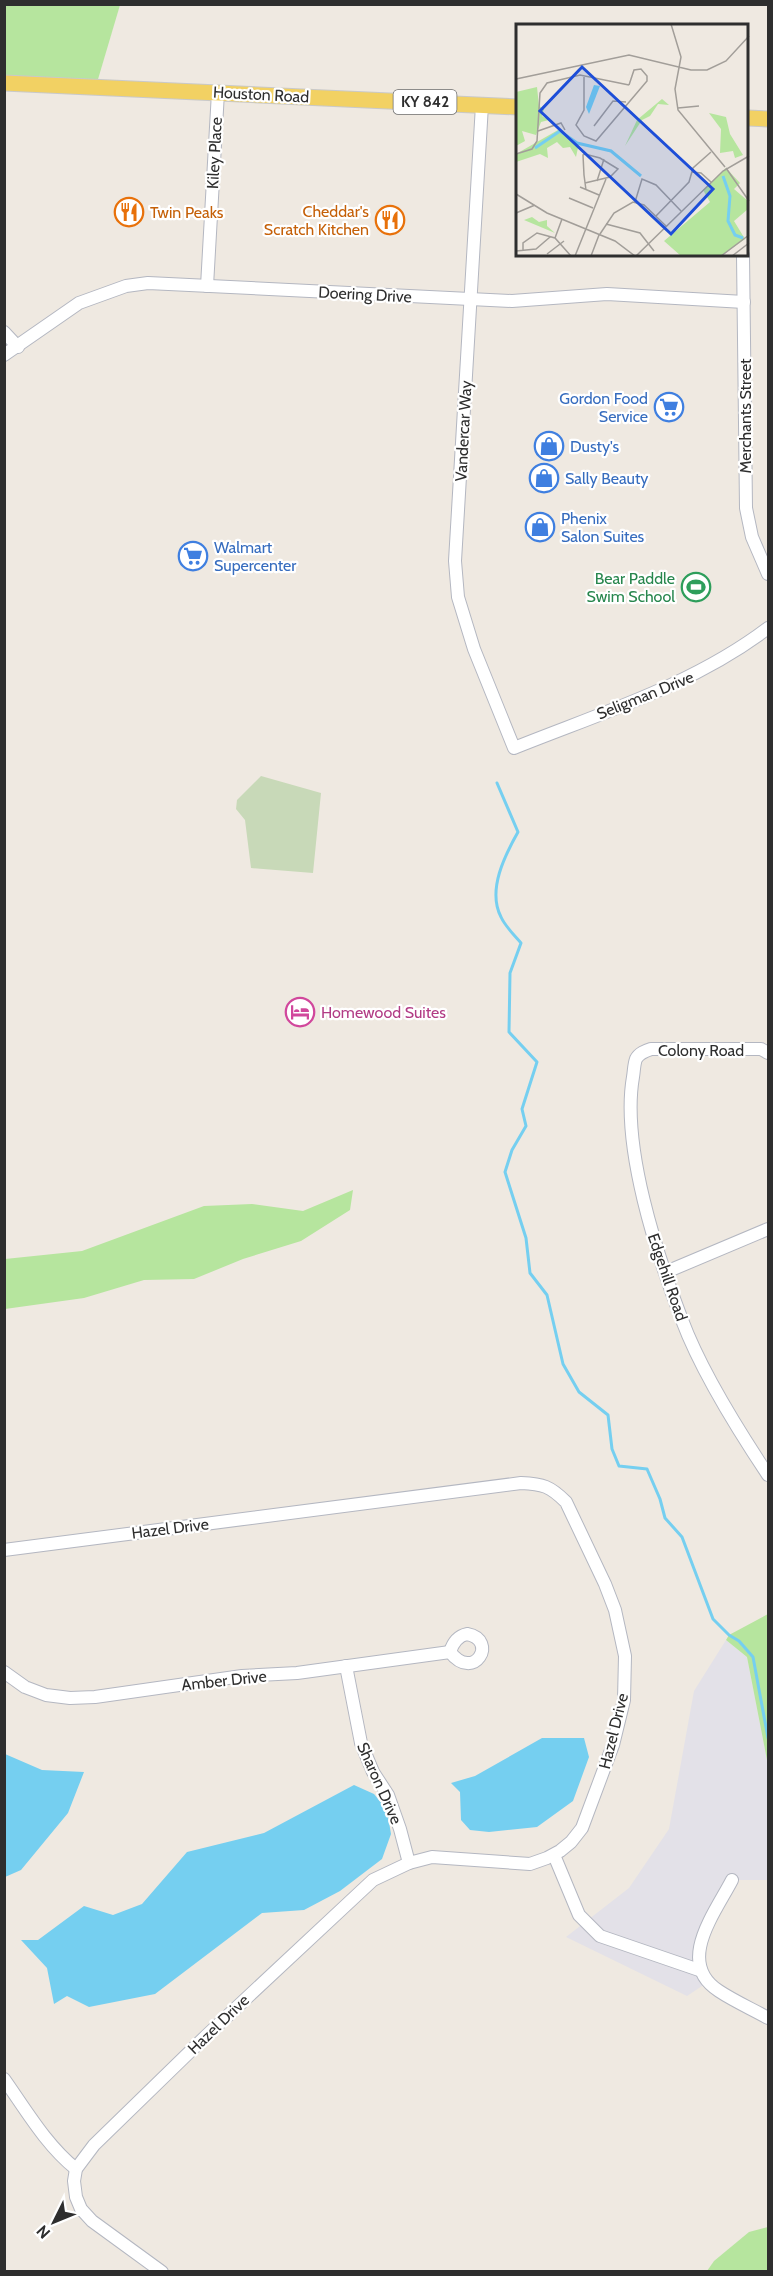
<svg xmlns="http://www.w3.org/2000/svg" width="773" height="2276" font-family="Cabin,sans-serif">
  <style>
    .industrial { fill: #e3e1e8 }
    .green { fill: #b6e59e }
    .cemetery { fill: #c8d9b8 }
    .water { fill: #75cff0 }
    .lines { fill: none; stroke-linecap: round; stroke-linejoin: round }
    .stream { stroke: #75cff0; stroke-width: 3 }
    .minor-casing { stroke: #b4b7c1; stroke-width: 14 }
    .major-casing { stroke: #c9c9c9; stroke-width: 17 }
    .minor { stroke: #fff; stroke-width: 12 }
    .major { stroke: #f2d163; stroke-width: 15 }
    .labels { text-anchor: middle; stroke-width: 4.5; stroke-linejoin: round; paint-order: stroke }
    .shield { fill: #fff; stroke: #6d6d6d; stroke-width: 1.5 }
    .shield-label { font-size: 15px; font-weight: bold; fill: #2e2e2e }
    .street-label { font-size: 16px; fill: #2e2e2e; stroke: #fff }
    .food-label { font-size: 16px; fill: #c56008; stroke: #fff; text-anchor: end }
    .shop-label { font-size: 16px; fill: #366cbe; stroke: #fff; text-anchor: start }
    .leisure-label { font-size: 16px; fill: #27864d; stroke: #fff; text-anchor: end }
    .hotel-label { font-size: 16px; fill: #b23c85; stroke: #fff; text-anchor: start }
    .inset-river { fill: none; stroke: #75cff0; stroke-width: 3 }
    .inset-road { fill: none; stroke: #a29e99; stroke-width: 1.5 }
    .view { fill: #1d4ed8; fill-opacity: 0.15; stroke: #1d4ed8; stroke-width: 3 }
    .inset-edge { fill: none; stroke: #2e2e2e; stroke-width: 3 }
  </style>
  <rect width="100%" height="100%" fill="#efe9e1"/>
  <polygon class="industrial" points="726,1640 747,1657 767,1760 768,1880 732,1880 702,1938 708,1982 687,1996 566,1937 629,1888 669,1829 694,1691"/>
  <g class="green">
    <polygon points="4,5 120,5 96,86 5,83"/>
    <polygon points="353,1190 350,1210 301,1241 243,1259 194,1279 144,1280 84,1298 5,1309 5,1259 82,1251 204,1206 252,1204 303,1211"/>
    <polygon points="768,1614 768,1808 767,1760 747,1657 726,1640 729,1635"/>
    <polygon points="768,2227 768,2271 707,2271 714,2261 749,2232"/>
  </g>
  <polygon class="cemetery" points="261,776 321,793 313,873 251,868 245,820 236,809 237,800"/>
  <g class="water">
    <polygon points="542,1738 584,1738 589,1757 573,1801 537,1827 489,1832 470,1830 461,1820 460,1792 451,1783 475,1776"/>
    <polygon points="5,1754 42,1770 84,1772 68,1813 21,1870 5,1877"/>
    <polygon points="354,1785 374,1794 387,1810 391,1834 382,1859 340,1891 304,1910 262,1913 155,1994 89,2007 67,1996 54,2004 47,1968 21,1940 38,1940 84,1906 113,1915 142,1904 187,1852 264,1833"/>
  </g>
  <g class="lines">
    <path class="stream" d="M497,783L518,832C505,855 487,890 501,917C505,926 514,935 521,943L510,973L509,1032L537,1062L522,1109L526,1126L512,1150L505,1172L526,1238L530,1273L547,1295L563,1364L579,1392L608,1415L612,1449L619,1466L647,1469L660,1499L665,1518L682,1537L713,1619L729,1635L739,1641L753,1657L768,1738"/>
    <g class="minor-casing">
      <g id="minor">
        <path d="M482,105L455,561L458,597L474,649L514,748C601,713 693,685 768,628"/>
        <polyline points="743,255 746,508 752,537 768,574"/>
        <polyline points="207,286 218,92"/>
        <polyline points="4,332 18,347"/>
        <polyline points="4,355 79,303 126,286 148,283 512,301 607,294 744,302"/>
        <path d="M768,1053L761,1049H651C645,1051 639,1053 636,1059C634,1064 634,1071 633,1077C621,1146 657,1255 682,1320C701,1371 738,1430 768,1475"/>
        <polyline points="666,1272 768,1229"/>
        <path d="M4,1550L521,1483C543,1484 550,1486 566,1502L605,1584L615,1610L625,1656L624,1700L613,1745L582,1828L571,1842L560,1851L547,1858L530,1864L432,1857L409,1863L373,1880L206,2036L94,2145L76,2169L74,2181L76,2197L81,2209L92,2221L162,2272"/>
        <path d="M467,1634C499,1640 474,1683 450,1652C453,1642 458,1636 467,1634Z"/>
        <polyline points="346,1666 361,1743 373,1772 388,1795 400,1829 409,1863"/>
        <polyline points="4,1672 25,1687 46,1695 70,1698 95,1697 242,1676 297,1673 450,1652"/>
        <polyline points="554,1855 579,1915 600,1936 699,1970"/>
        <path d="M732,1880C715,1913 675,1963 719,1991C734,2001 752,2009 768,2018"/>
        <path d="M4,2079C26,2110 46,2145 76,2169"/>
      </g>
    </g>
    <g class="major-casing">
      <g id="major">
        <polyline points="4,83 518,107"/>
        <polyline points="748,118 768,119"/>
      </g>
    </g>
    <use href="#minor" class="minor"/>
    <use href="#major" class="major"/>
  </g>
  <defs>
    <g id="restaurant-ring" transform="scale(1.5)"><circle r="9.5" fill="#fff" stroke="#e8710a" stroke-width="1.5"/><path d="M-5-6h1v4h1v-4h1v4h1v-4h1v5L-1.5 .5V6h-2V.5L-5-1ZM5-6V6H3V1.5H1.5Q1.5-4 5-6Z" fill="#e8710a"/></g>
    <g id="supermarket-ring" transform="scale(1.5)"><circle r="9.5" fill="#fff" stroke="#3f7fe0" stroke-width="1.5"/><path d="M-6-5.5h2.5l.6 2H6L4.5 2H-2.5L-4.4-4H-6ZM-1.5 3.2a1.3 1.3 0 1 0 .1 0ZM3 3.2a1.3 1.3 0 1 0 .1 0Z" fill="#3f7fe0"/></g>
    <g id="shop-ring" transform="scale(1.5)"><circle r="9.5" fill="#fff" stroke="#3f7fe0" stroke-width="1.5"/><path d="M-5-2.5h2.3a2.7 3.5 0 0 1 5.4 0H5L5.5 6h-11ZM-1.5-2.5h3a1.5 2.3 0 0 0-3 0Z" fill="#3f7fe0"/></g>
    <g id="stadium-ring" transform="scale(1.5)"><circle r="9.5" fill="#fff" stroke="#2e9e5b" stroke-width="1.5"/><path d="M0-5a6.5 5 0 1 0 0 10a6.5 5 0 1 0 0-10ZM-3.5-1.8h7v3.6h-7Z" fill="#2e9e5b"/></g>
    <g id="hotel-ring" transform="scale(1.5)"><circle r="9.5" fill="#fff" stroke="#d1479c" stroke-width="1.5"/><path d="M-6-4.5h1.5V1H6V5H4.5V3h-9V5H-6ZM-4 0a1.8 1.8 0 1 1 3.6 0ZM.5 0V-2.5h3Q6-2.5 6 0Z" fill="#d1479c"/></g>
  </defs>
  <g fill-rule="evenodd">
    <use href="#restaurant-ring" x="129" y="212"/>
    <use href="#restaurant-ring" x="390" y="220"/>
    <use href="#supermarket-ring" x="669" y="407"/>
    <use href="#shop-ring" x="549" y="446"/>
    <use href="#shop-ring" x="544" y="478"/>
    <use href="#shop-ring" x="540" y="527"/>
    <use href="#supermarket-ring" x="193" y="556"/>
    <use href="#stadium-ring" x="696" y="587"/>
    <use href="#hotel-ring" x="300" y="1012"/>
  </g>
  <g class="labels">
    <rect class="shield" x="393.5" y="90" width="63" height="24" rx="4.5"/>
    <g class="shield-label">
      <text x="425" y="107">KY 842</text>
    </g>
    <g class="street-label">
      <text transform="translate(261 94) rotate(3)" y="6">Houston Road</text>
      <text transform="translate(214 153) rotate(-87)" y="6">Kiley Place</text>
      <text transform="translate(365 294) rotate(3)" y="6">Doering Drive</text>
      <text transform="translate(745 416) rotate(-90)" y="6">Merchants Street</text>
      <text transform="translate(463 431) rotate(-87)" y="6">Vandercar Way</text>
      <text transform="translate(645 695) rotate(-22)" y="6">Seligman Drive</text>
      <text x="701" y="1056">Colony Road</text>
      <text transform="translate(668 1277) rotate(71)" y="6">Edgehill Road</text>
      <text transform="translate(170 1528) rotate(-7)" y="6">Hazel Drive</text>
      <text transform="translate(224 1680) rotate(-6)" y="6">Amber Drive</text>
      <text transform="translate(613 1731) rotate(-76)" y="6">Hazel Drive</text>
      <text transform="translate(380 1783) rotate(66)" y="6">Sharon Drive</text>
      <text transform="translate(218 2024) rotate(-44)" y="6">Hazel Drive</text>
    </g>
    <g class="food-label">
      <text x="369" y="217">Cheddar's<tspan x="369" dy="18">Scratch Kitchen</tspan></text>
      <text x="150" y="218" text-anchor="start">Twin Peaks</text>
    </g>
    <g class="shop-label">
      <text x="648" y="404" text-anchor="end">Gordon Food<tspan x="648" dy="18">Service</tspan></text>
      <text x="570" y="452">Dusty's</text>
      <text x="565" y="484">Sally Beauty</text>
      <text x="561" y="524">Phenix<tspan x="561" dy="18">Salon Suites</tspan></text>
      <text x="214" y="553">Walmart<tspan x="214" dy="18">Supercenter</tspan></text>
    </g>
    <g class="leisure-label">
      <text x="675" y="584">Bear Paddle<tspan x="675" dy="18">Swim School</tspan></text>
    </g>
    <g class="hotel-label">
      <text x="321" y="1018">Homewood Suites</text>
    </g>
  </g>
  <g transform="translate(516 24)">
    <rect width="232" height="232" fill="#efe9e1"/>
    <path d="M21,63L23,82L28,85L26,92L33,96L25,98L20,111L6,107L9,117L0,122V68ZM146,75L153,81L142,80L134,92L126,96L109,122L121,96ZM193,89L210,93L214,110L227,131L219,134L217,127L204,129L205,105ZM42,106L63,119L60,133L54,123L47,124L41,118L31,124L32,134L24,130L0,138V130ZM210,144L224,159L218,165L232,177V185L218,197L229,215L205,232H165L148,217L194,178L187,166ZM16,193L23,198L31,196V202L39,209L8,196Z" fill="#b6e59e"/>
    <path d="M78,61L84,62L73,90L70,83Z" fill="#75cff0"/>
    <path class="inset-river" d="M19,124L44,107L61,119L95,127L125,152M207,152L214,172L212,197L219,211L227,214"/>
    <path class="inset-road" d="M155,0L165,33L159,65L162,86L209,143M68,53V86L60,101L68,112L80,117L131,57V52L125,45L118,46L113,61M0,55L113,31L175,46H191L210,37L233,12M162,84L183,82M78,102L97,77L110,78M22,107L45,99L49,106M0,130L16,125L21,117L24,69L31,59L64,51L113,61M210,144L233,177M176,148L185,149L195,158M81,157L88,135M69,159L94,153L102,145L84,134L69,130L67,131L68,151L70,166M64,163L83,171M0,170L31,189L99,217L119,232M53,174L77,184M119,178L126,155L140,161L165,187M0,189L19,181M140,192L173,158L177,144L195,128M90,200L124,209L138,227M84,210L98,189L117,178L128,181L150,202M39,214L46,195M0,227L20,225L34,213M7,227V219L21,209L39,214L55,232M31,230L48,217M59,232L90,155M75,232L83,211M120,232L207,147L233,132M205,232L233,211M216,232L233,219"/>
    <path class="view" d="M66,43L197,165L155,210L24,87Z"/>
    <rect width="232" height="232" class="inset-edge"/>
  </g>
  <rect width="773" height="2276" fill="none" stroke="#2e2e2e" stroke-width="12"/>
  <g transform="translate(54 2222) rotate(227)" stroke="#ffffff" stroke-width="4.5" paint-order="stroke">
  <path d="M0-4.5L10 22L0 15L-10 22Z" fill="#2e2e2e"/>
  <text y="-9" font-size="16" font-weight="bold" text-anchor="middle" fill="#2e2e2e">N</text>
  </g>
</svg>
